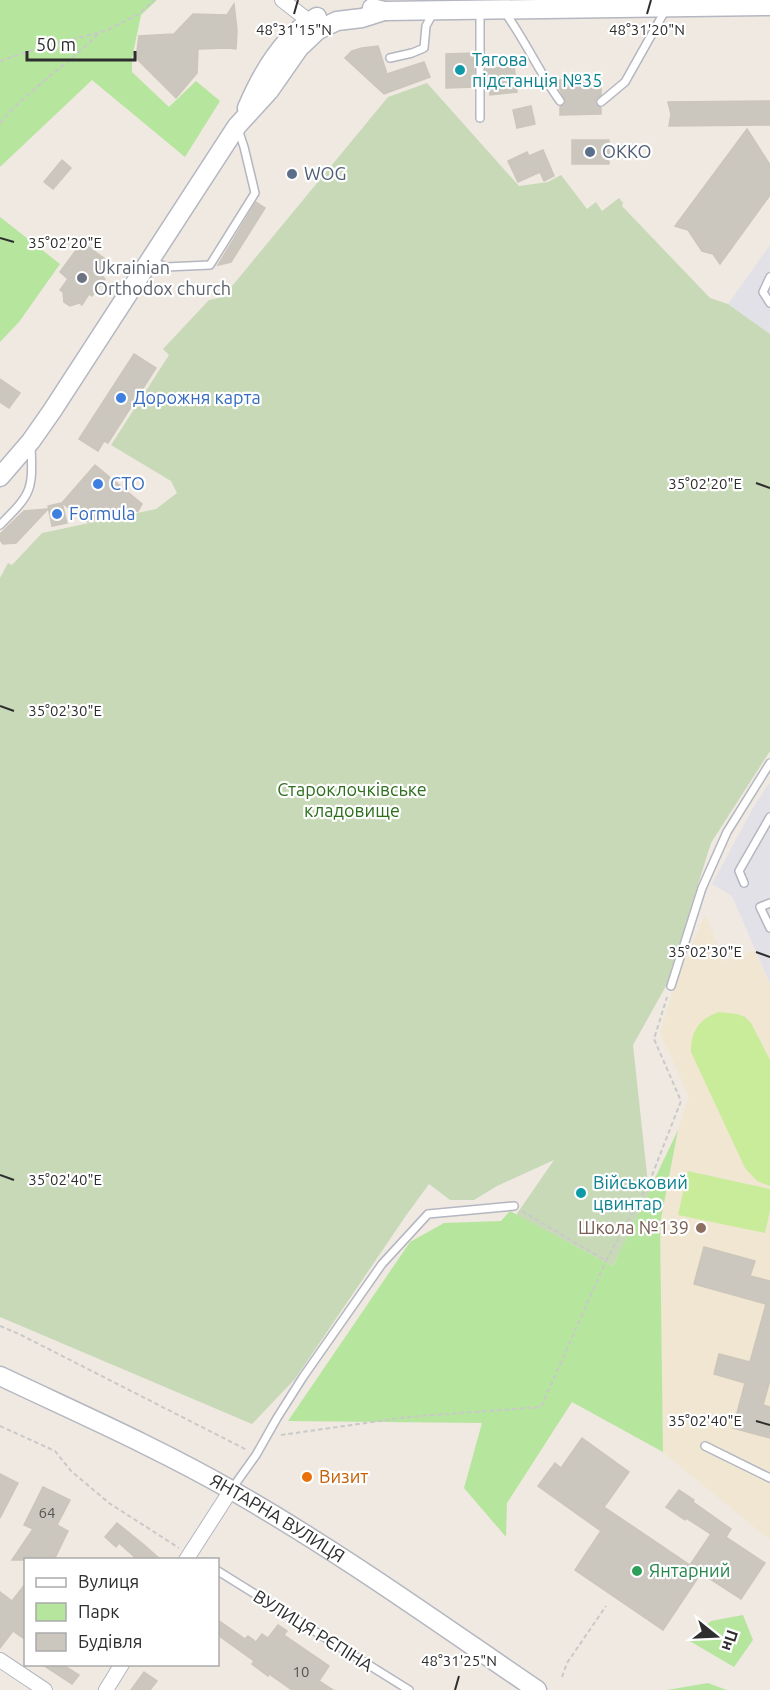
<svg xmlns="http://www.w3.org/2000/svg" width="770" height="1690" font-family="Ubuntu,sans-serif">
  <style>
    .industrial { fill: #e3e1e8 }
    .education { fill: #f0e6d1 }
    .green { fill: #b6e59e }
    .cemetery { fill: #c8d9b8 }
    .pitch { fill: #c9ec9a }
    .building { fill: #cbc7bf; stroke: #cbc5ba; stroke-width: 1.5 }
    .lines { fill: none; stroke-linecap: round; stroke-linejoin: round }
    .lane-casing { stroke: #b4b7c1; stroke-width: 10 }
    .street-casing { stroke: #b4b7c1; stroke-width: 16 }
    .secondary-casing { stroke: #b4b7c1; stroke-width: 21 }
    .path { stroke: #c9c9c9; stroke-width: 2; stroke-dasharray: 4.5 3; stroke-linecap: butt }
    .lane { stroke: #fff; stroke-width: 7 }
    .street { stroke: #fff; stroke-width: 14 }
    .secondary { stroke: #fff; stroke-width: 18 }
    .ticks { fill: none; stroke: #2e2e2e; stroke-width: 2 }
    .culture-dot { fill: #0f9aa8; stroke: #fff; stroke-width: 2 }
    .service-dot { fill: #5c6f8a; stroke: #fff; stroke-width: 2 }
    .worship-dot { fill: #6b7280; stroke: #fff; stroke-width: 2 }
    .shop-dot { fill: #3f7fe0; stroke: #fff; stroke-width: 2 }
    .education-dot { fill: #8d6e63; stroke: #fff; stroke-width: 2 }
    .food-dot { fill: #e8710a; stroke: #fff; stroke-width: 2 }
    .leisure-dot { fill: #2e9e5b; stroke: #fff; stroke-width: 2 }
    .labels { text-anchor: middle; stroke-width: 4.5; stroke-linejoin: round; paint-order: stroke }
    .number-label { font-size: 15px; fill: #555452 }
    .culture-label { font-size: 18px; fill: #0d838f; stroke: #fff; text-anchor: start }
    .service-label { font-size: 18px; fill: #4e5e75; stroke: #fff; text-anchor: start }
    .worship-label { font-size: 18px; fill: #5b616d; stroke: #fff; text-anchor: start }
    .shop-label { font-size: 18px; fill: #366cbe; stroke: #fff; text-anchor: start }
    .park-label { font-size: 18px; fill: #2c6e1b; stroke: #fff }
    .education-label { font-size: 18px; fill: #785e54; stroke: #fff; text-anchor: end }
    .food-label { font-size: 18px; fill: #c56008; stroke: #fff; text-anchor: start }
    .street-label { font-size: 18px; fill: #2e2e2e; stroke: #fff }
    .leisure-label { font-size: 18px; fill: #27864d; stroke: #fff; text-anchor: start }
    .ticks-label { font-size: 15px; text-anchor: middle; fill: #2e2e2e; stroke: #fff; stroke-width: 4.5; stroke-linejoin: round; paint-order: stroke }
  </style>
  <rect width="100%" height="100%" fill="#efe9e1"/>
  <g class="industrial">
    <polygon points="770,245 770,334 728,304"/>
    <polygon points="770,782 770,984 732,896 712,884 754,806"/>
  </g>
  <polygon class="education" points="705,915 725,962 754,950 770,984 770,1189 688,1171 679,1214 765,1233 770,1211 770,1540 663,1452 660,1224 678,1130 689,1097 660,1032 674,987"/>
  <g class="green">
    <polygon points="0,0 157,0 141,15 132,58 132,72 169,107 196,81 220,101 185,157 92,80 0,167"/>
    <polygon points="0,217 60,264 19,322 0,342"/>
    <polygon points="678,1130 660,1224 663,1452 572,1402 507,1503 506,1537 464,1488 482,1423 288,1421 410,1242 444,1223 501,1221 510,1211 613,1266"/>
    <polygon points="743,1615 753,1640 734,1667 688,1640 711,1621"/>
    <polygon points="708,1683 727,1690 667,1690"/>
  </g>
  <polygon class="cemetery" points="427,83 519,186 548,182 561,175 587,209 596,202 602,211 619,198 623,203 622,206 710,298 728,304 770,334 770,751 711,843 666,986 633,1045 649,1193 613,1266 516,1215 554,1160 497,1186 474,1200 450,1200 429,1184 405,1217 295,1379 252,1424 0,1317 0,578 8,563 12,565 42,533 156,509 177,493 171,481 111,445 169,355 163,349 209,300 223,297 388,97"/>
  <g class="pitch">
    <path d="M719,1012L737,1014L745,1017L751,1023L770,1060V1186L757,1181L745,1168L691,1052C690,1032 700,1018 719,1012Z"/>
    <polygon points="688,1171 770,1189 770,1211 765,1233 678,1215"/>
  </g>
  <g class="building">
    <polygon points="234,4 237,30 236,49 228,48 198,49 197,73 176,98 136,58 139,36 174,34 193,14 227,15"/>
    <polygon points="378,46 387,74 424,62 430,77 384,94 345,58 352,51 362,48"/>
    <polygon points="474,53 474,87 446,88 446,54"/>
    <polygon points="514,66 517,92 490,95 489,87 486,87 486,69"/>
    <polygon points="601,79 601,95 597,98 595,102 597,106 601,108 601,114 560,115 560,107 564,105 566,101 560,90 559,80"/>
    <polygon points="770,101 770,125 669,126 671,114 668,102"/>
    <polygon points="531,106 535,124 517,128 513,110"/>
    <polygon points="747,129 770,165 770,195 720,264 713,254 702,251 688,230 675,226"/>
    <rect x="572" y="140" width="37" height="24"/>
    <polygon points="543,150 554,176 544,181 540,172 518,182 508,161 527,152 529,156"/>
    <polygon points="62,160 71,168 53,189 44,182"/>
    <polygon points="256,202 265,208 231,262 218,265"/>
    <polygon points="82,242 105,259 103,262 109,266 102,276 105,279 92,296 89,294 82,305 79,303 70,306 64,302 63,292 60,290 68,279 60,272"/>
    <polygon points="134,354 156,368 108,443 104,441 98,451 79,439"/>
    <polygon points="0,379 20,393 9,408 0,402"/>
    <polygon points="95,465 142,504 138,511 88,522 62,503"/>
    <polygon points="62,503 67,523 52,526 48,506"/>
    <polygon points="48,509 16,543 3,544 0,540 0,534 24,511"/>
    <polygon points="704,1247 755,1261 750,1276 770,1281 770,1380 763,1405 770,1407 770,1438 733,1428 745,1383 714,1374 719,1354 750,1362 766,1304 694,1284"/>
    <polygon points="582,1438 629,1472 604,1507 690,1565 711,1534 686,1518 685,1520 666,1507 679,1490 694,1500 693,1502 731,1529 726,1537 765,1563 741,1599 701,1573 663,1630 575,1570 601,1531 538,1486 555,1463 561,1468"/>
    <polygon points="0,1474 18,1483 0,1518"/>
    <polygon points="43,1487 70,1500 57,1525 68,1531 54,1560 12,1560 33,1529 24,1525"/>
    <polygon points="117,1523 143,1544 161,1560 138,1560 119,1543 116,1547 105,1537"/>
    <polygon points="26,1583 26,1640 13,1631 0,1648 0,1592 12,1601"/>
    <polygon points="218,1620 245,1639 248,1636 256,1642 262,1634 268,1638 278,1625 287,1631 284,1635 329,1666 319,1681 333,1690 292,1690 269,1674 268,1676 252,1664 254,1661 218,1635"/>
    <polygon points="43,1665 63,1665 79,1675 72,1684"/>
    <polygon points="144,1672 157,1681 150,1690 131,1690"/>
  </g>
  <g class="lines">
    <g class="lane-casing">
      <g id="lane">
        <path d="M504,11C525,40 539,72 560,101"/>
        <polyline points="390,58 412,53 424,48 426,26 433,13"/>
        <polyline points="601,102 625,82 666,9"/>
        <polyline points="480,118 480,12"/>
        <polyline points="151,261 166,267 210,265 255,193 244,147 238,129"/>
        <polyline points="770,277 763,292 770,303"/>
        <path d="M0,525C32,493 33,491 31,446"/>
        <polyline points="744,883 739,871 770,817"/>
        <polyline points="770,903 760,907 770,928"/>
        <polyline points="671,986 702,888 727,832 770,763"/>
        <polyline points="705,1446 770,1478"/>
        <polyline points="231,1490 256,1455 277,1418 303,1377 382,1264 428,1214 514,1206"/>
        <polyline points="218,1571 409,1690"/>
      </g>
    </g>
    <g class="street-casing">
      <g id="street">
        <polyline points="282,0 309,21"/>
        <polyline points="186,1560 231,1490"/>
        <polyline points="0,1660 45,1690"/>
        <polyline points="106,1690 122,1664"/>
      </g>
    </g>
    <g class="secondary-casing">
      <g id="secondary">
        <polyline points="372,8 384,11 770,6"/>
        <path d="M247,108C261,75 284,35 317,17"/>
        <polyline points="0,477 31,441 52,411 237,126 269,91 299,48 318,30 337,21 362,18 384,11"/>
        <path id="s1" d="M0,1376C78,1413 158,1448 233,1491C338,1551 437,1622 537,1690"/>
      </g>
    </g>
    <g class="path">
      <polyline points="0,61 39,48 105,31 139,14 154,0"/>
      <path d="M0,123C29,89 67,65 98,34"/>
      <polyline points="522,1211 606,1261 649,1183 681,1101 654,1039 667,997"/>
      <polyline points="0,1326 21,1335 247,1450"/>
      <polyline points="0,1426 55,1451 71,1471 109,1503 179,1548"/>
      <polyline points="281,1435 408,1417 541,1407 606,1261"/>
      <polyline points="562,1677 567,1663 606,1606"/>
    </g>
    <use href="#lane" class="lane"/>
    <use href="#street" class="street"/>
    <use href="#secondary" class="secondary"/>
  </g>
  <path class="ticks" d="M294,14L298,0M647,14L651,0M0,238L14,242M756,483L770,488M0,706L14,711M756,952L770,957M0,1175L14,1180M756,1421L770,1425M455,1690L459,1676"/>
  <g class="culture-dot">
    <circle cx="460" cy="70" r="6"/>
    <circle cx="581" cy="1193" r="6"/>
  </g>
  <g class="service-dot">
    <circle cx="590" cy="152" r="6"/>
    <circle cx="292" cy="174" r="6"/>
  </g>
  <circle class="worship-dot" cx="82" cy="278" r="6"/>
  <g class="shop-dot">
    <circle cx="121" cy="398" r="6"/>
    <circle cx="98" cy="484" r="6"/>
    <circle cx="57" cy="514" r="6"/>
  </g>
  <circle class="education-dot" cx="701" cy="1228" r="6"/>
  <circle class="food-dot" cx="307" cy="1477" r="6"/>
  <circle class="leisure-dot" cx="637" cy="1571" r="6"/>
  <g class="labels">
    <g class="number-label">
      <text x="47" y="1518">64</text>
      <text x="301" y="1677">10</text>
    </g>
    <g class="culture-label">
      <text x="472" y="66">Тягова<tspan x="472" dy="21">пiдстанцiя №35</tspan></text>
      <text x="593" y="1189">Військовий<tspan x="593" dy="21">цвинтар</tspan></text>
    </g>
    <g class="service-label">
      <text x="602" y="158">ОККО</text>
      <text x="304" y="180">WOG</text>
    </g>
    <g class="worship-label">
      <text x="94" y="274">Ukrainian<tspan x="94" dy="21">Orthodox church</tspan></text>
    </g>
    <g class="shop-label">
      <text x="133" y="404">Дорожня карта</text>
      <text x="110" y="490">СТО</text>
      <text x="69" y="520">Formula</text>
    </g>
    <g class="park-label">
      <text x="352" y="796">Староклочківське<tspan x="352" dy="21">кладовище</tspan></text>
    </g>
    <g class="education-label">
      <text x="689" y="1234">Школа №139</text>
    </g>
    <g class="food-label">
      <text x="319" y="1483">Визит</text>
    </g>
    <g class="street-label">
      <text dy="6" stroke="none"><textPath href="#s1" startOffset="312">ЯНТАРНА ВУЛИЦЯ</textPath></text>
      <text transform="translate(313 1631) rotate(32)" y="6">ВУЛИЦЯ РЄПІНА</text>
    </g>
    <g class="leisure-label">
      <text x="649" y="1577">Янтарний</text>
    </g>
  </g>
  <g class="ticks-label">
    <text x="294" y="35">48°31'15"N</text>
    <text x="647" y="35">48°31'20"N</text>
    <text x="65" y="248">35°02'20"E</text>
    <text x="705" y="489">35°02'20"E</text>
    <text x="65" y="716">35°02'30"E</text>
    <text x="705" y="957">35°02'30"E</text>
    <text x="65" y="1185">35°02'40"E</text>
    <text x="705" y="1426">35°02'40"E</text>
    <text x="459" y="1666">48°31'25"N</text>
  </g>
  <rect x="24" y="1558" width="195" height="108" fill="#ffffff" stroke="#ababab" stroke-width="1.5"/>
  <rect x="36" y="1578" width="30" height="9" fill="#ffffff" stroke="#ababab" stroke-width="1.5"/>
  <text x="78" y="1588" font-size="18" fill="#2e2e2e">Вулиця</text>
  <rect x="36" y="1603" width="30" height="18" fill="#b6e59e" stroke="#ababab" stroke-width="1.5"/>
  <text x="78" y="1618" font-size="18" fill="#2e2e2e">Парк</text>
  <rect x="36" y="1633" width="30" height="18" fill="#cbc7bf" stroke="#ababab" stroke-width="1.5"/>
  <text x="78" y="1648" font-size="18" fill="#2e2e2e">Будівля</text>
  <g transform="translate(716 1636) rotate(108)" stroke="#ffffff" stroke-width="4.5" paint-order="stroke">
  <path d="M0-4.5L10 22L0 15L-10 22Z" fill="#2e2e2e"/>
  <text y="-9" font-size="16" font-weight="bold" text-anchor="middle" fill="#2e2e2e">Пн</text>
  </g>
  <path d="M27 51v9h108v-9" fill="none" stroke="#2e2e2e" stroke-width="3"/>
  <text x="36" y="51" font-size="18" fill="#2e2e2e" stroke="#ffffff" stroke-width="4.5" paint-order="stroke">50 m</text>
</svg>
